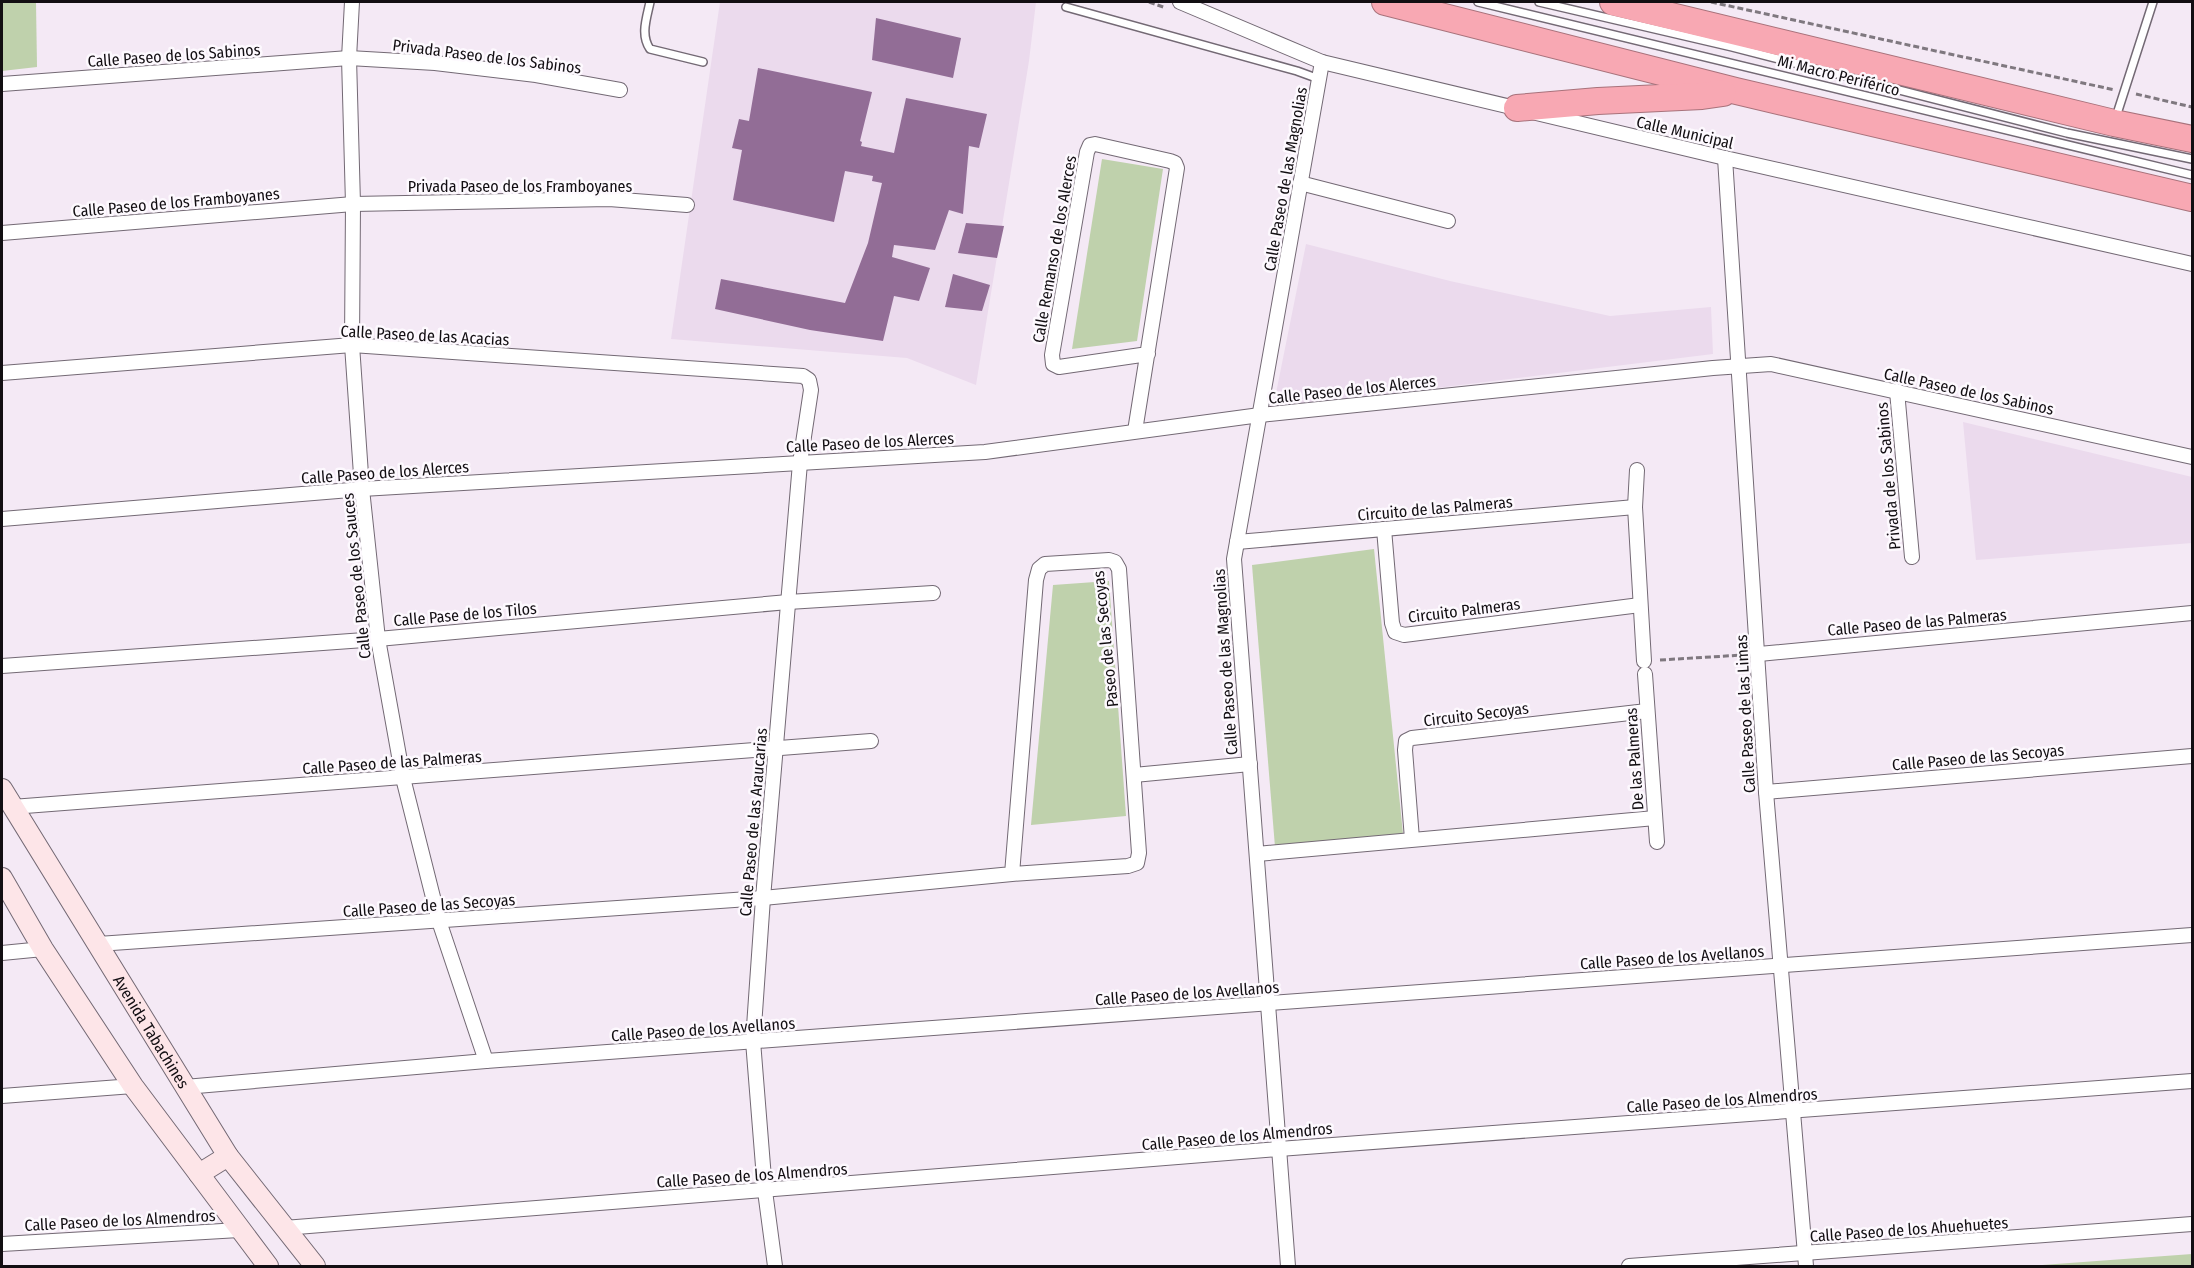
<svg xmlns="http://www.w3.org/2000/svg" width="2194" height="1268" font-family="'Fira Sans Condensed',sans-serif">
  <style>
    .built { fill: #ebdaed }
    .green { fill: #bfd1ac }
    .building { fill: #926d96 }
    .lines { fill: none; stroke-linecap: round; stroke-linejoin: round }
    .lane-casing { stroke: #736974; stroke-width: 10 }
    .street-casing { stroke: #736974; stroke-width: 16 }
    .secondary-casing { stroke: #736974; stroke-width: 22 }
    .highway-casing { stroke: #a8727b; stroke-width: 28 }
    .path { stroke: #7f787f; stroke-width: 3; stroke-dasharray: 6 3; stroke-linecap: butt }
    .lane { stroke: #fff; stroke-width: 7 }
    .street { stroke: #fff; stroke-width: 14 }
    .secondary { stroke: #fde5e8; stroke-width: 20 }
    .highway { stroke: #f8a8b3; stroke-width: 26 }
    .labels { text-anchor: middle; stroke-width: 5; stroke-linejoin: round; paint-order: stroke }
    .street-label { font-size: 16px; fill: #120e12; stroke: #fdf9fe }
  </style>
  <rect width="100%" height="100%" fill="#f4e9f5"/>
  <g class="built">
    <polygon points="720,2 1036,2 1029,61 976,385 907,358 671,339"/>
    <polygon points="1306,244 1450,281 1610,316 1711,307 1713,354 1273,408"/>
    <polygon points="1963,422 2192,477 2192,543 1976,560"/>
  </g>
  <g class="green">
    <polygon points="2,2 36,2 37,67 2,71"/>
    <polygon points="1102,159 1163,169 1137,341 1072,349"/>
    <polygon points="1374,549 1403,834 1275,847 1252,565"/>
    <polygon points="1109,581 1126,816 1031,825 1053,585"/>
    <polygon points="2192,1254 2192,1266 2029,1266"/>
  </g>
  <g class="building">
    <polygon points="876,18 961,38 953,78 872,60"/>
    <polygon points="758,68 872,92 860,141 862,142 861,146 894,153 906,98 987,114 979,148 969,146 963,214 949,210 935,250 894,245 892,257 930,268 919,301 894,296 883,341 810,330 715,309 721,279 845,303 868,243 882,183 872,181 873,176 845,171 834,222 733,200 742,150 732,148 739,119 749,121"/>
    <polygon points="966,223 1004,226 997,258 958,253"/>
    <polygon points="953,274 990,285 982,311 945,307"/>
  </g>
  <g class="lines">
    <g class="lane-casing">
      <g id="lane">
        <path d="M650,2C647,17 640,35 650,49L703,62"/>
        <polyline points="1478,2 2192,175"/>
        <polyline points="1539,2 1732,47 2067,133 2192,159"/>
        <polyline points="1066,7 1297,71 1319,79"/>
        <polyline points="2116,117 2153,2"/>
      </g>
    </g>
    <g class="street-casing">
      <g id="street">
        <polyline points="352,2 349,58 353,204 352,345 362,489 378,639 403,778 439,921 486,1061"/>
        <polyline points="1180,2 1322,62 1725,158 2192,264"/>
        <polyline points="2,84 349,58 435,63 536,75 620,90"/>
        <polyline points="1725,158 1766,792 1806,1266"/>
        <polyline points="1300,183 1448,221"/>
        <polyline points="2,233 353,204 609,199 687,205"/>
        <polyline points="2,373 352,345 803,376 809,380 811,390 800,463 763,898 753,1041 765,1191 775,1266"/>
        <polyline points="1897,391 1912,557"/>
        <polyline points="1135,431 1177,168 1175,163 1170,161 1095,144 1090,145 1087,152 1052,355 1053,364 1059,367 1148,354"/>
        <polyline points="1637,470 1635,507 1644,661"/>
        <polyline points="2,519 362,489 985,452 1260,415 1713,368 1771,364 2192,457"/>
        <polyline points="1384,529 1392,623 1395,632 1404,635 1640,605"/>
        <polyline points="1237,542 1635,507"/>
        <polyline points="1759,654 2192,613"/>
        <polyline points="2,666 378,639 788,602 933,593"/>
        <polyline points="1645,674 1657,842"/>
        <polyline points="1134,775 1250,764"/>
        <polyline points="1766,792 2192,756"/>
        <polyline points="12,807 871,741"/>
        <polyline points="1412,839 1405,750 1406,741 1412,738 1647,711"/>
        <polyline points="1257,854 1655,818"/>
        <polyline points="98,944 763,898 1012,874 1128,866 1137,863 1139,853 1119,569 1115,562 1109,560 1045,564 1039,569 1036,580 1012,874"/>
        <polyline points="2,953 43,949"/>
        <polyline points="185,1087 486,1061 2192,935"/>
        <polyline points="2,1096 133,1086"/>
        <polyline points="284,1228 1279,1149 2192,1081"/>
        <polyline points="2,1244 239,1230"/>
        <polyline points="1288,1266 1234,559 1322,62"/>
        <polyline points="1629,1266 2192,1224"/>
      </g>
    </g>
    <g class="secondary-casing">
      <g id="secondary">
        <path id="s1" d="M2,789L228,1156L315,1266"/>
        <polyline points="2,878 43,949 133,1086 268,1266"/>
        <polyline points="199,1174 228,1156"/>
      </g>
    </g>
    <g class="highway-casing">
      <g id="highway">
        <polyline points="1385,2 1736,91 2192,198"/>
        <polyline points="1613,2 2114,123 2192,139"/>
        <polyline points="1517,108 1598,101 1702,96 1723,93"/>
      </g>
    </g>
    <g class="path">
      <polyline points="1149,2 1166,8"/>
      <polyline points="1711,2 2115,90"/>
      <polyline points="2136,94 2192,107"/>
      <polyline points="1660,660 1743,655"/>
    </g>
    <use href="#lane" class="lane"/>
    <use href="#street" class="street"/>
    <use href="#secondary" class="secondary"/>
    <use href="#highway" class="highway"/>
  </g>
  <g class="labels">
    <g class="street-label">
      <text transform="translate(174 55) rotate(-4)" y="6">Calle Paseo de los Sabinos</text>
      <text transform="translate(487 56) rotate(7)" y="6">Privada Paseo de los Sabinos</text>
      <text transform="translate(1839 75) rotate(14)" y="6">Mi Macro Periférico</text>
      <text transform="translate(1685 132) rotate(13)" y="6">Calle Municipal</text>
      <text transform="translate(1285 179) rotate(-80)" y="6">Calle Paseo de las Magnolias</text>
      <text x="520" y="192">Privada Paseo de los Framboyanes</text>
      <text transform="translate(176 202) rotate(-5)" y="6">Calle Paseo de los Framboyanes</text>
      <text transform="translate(1054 249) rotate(-80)" y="6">Calle Remanso de los Alerces</text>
      <text transform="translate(425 335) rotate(3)" y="6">Calle Paseo de las Acacias</text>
      <text transform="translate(1352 389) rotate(-6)" y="6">Calle Paseo de los Alerces</text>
      <text transform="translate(1969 391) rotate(12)" y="6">Calle Paseo de los Sabinos</text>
      <text transform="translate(870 442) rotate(-3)" y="6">Calle Paseo de los Alerces</text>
      <text transform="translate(385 472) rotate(-4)" y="6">Calle Paseo de los Alerces</text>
      <text transform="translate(1888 476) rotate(-95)" y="6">Privada de los Sabinos</text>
      <text transform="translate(1435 508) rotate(-5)" y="6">Circuito de las Palmeras</text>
      <text transform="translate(356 576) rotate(-96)" y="6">Calle Paseo de los Sauces</text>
      <text transform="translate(1464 610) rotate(-7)" y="6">Circuito Palmeras</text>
      <text transform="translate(465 614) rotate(-5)" y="6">Calle Pase de los Tilos</text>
      <text transform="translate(1917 622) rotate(-5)" y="6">Calle Paseo de las Palmeras</text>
      <text transform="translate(1105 639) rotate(-96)" y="6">Paseo de las Secoyas</text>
      <text transform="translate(1225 662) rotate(-94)" y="6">Calle Paseo de las Magnolias</text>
      <text transform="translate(1476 714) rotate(-7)" y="6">Circuito Secoyas</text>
      <text transform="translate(1745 714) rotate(-93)" y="6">Calle Paseo de las Limas</text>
      <text transform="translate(1978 757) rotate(-5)" y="6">Calle Paseo de las Secoyas</text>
      <text transform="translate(1634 759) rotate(-94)" y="6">De las Palmeras</text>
      <text transform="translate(392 762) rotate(-4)" y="6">Calle Paseo de las Palmeras</text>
      <text transform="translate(753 822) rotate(-85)" y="6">Calle Paseo de las Araucarias</text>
      <text transform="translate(429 905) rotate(-4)" y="6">Calle Paseo de las Secoyas</text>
      <text transform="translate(1672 957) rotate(-4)" y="6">Calle Paseo de los Avellanos</text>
      <text transform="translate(1187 993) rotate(-4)" y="6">Calle Paseo de los Avellanos</text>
      <text transform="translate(703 1029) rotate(-4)" y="6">Calle Paseo de los Avellanos</text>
      <text dy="6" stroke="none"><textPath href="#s1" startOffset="285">Avenida Tabachines</textPath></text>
      <text transform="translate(1722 1100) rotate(-4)" y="6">Calle Paseo de los Almendros</text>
      <text transform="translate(1237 1136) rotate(-5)" y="6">Calle Paseo de los Almendros</text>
      <text transform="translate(752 1175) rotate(-4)" y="6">Calle Paseo de los Almendros</text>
      <text transform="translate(120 1220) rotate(-3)" y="6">Calle Paseo de los Almendros</text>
      <text transform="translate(1909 1229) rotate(-4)" y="6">Calle Paseo de los Ahuehuetes</text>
    </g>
  </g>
  <rect width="2194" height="1268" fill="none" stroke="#120e12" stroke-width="6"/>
</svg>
